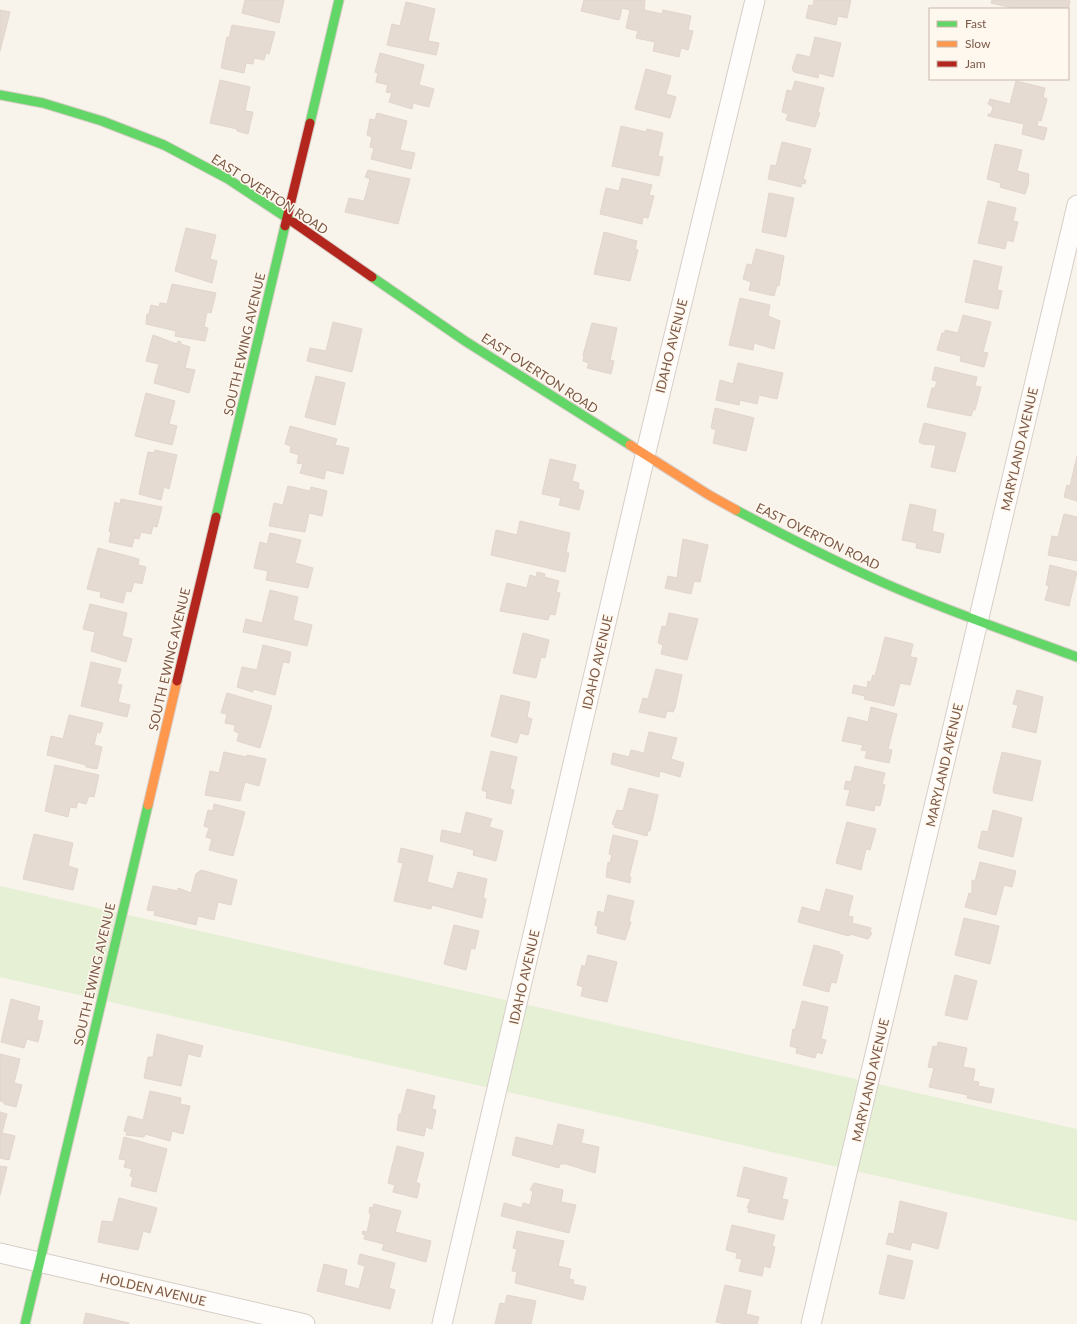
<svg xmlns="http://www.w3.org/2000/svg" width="1077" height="1324" font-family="Lato,sans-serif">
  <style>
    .green { fill: #e5f0d4 }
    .building { fill: #e5dbd2; stroke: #e2d5cc }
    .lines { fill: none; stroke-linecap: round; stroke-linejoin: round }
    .street-casing { stroke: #d7cec8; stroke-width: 21 }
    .fast-casing { stroke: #d8cec7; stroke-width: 11 }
    .slow-casing { stroke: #d8cec7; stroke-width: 11 }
    .jam-casing { stroke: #d8cec7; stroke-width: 11 }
    .street { stroke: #fefdfc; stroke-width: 19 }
    .fast { stroke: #63d668; stroke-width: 9 }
    .slow { stroke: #ff974d; stroke-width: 9 }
    .jam { stroke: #b3261e; stroke-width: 9 }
    .labels { text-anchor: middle; stroke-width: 3; stroke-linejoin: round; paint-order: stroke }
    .street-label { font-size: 13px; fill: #7b5847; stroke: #fff8ee }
  </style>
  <rect width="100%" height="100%" fill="#f8f3eb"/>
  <polygon class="green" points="0,886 1077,1129 1077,1221 0,977"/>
  <g class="building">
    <polygon points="245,0 284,0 279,23 242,13"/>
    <polygon points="584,0 645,0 644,10 662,14 663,10 691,16 688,30 693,31 688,50 681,48 679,57 653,51 655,42 636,38 638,31 626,28 630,10 622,8 619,20 581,11"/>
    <polygon points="814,0 851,0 847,18 838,16 836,25 806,18 809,5 813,6"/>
    <polygon points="992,0 1067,0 1070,1 1068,11 1068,9 1017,9 991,3"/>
    <polygon points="406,2 435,9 428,41 439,43 436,55 387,45 392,24 400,26"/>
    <polygon points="0,10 10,12 0,51"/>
    <polygon points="232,25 275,32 269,54 266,53 264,60 254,58 253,64 246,63 244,73 221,68 227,37 229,38"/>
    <polygon points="815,37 841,43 833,77 819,73 818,78 794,72 792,69 797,54 810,57"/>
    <polygon points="380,53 424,65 419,85 434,89 429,107 413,103 412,109 389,102 392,93 386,92 388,85 376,82 378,73 375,72"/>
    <polygon points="646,69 671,76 666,94 676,97 670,118 635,109"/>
    <polygon points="220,80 250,87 245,111 253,112 248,134 237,131 237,129 210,123"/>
    <polygon points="795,81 824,88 818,112 820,113 815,127 786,120 788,114 782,112 787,90 792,91"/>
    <polygon points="1016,81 1045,88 1043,97 1047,99 1041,121 1038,120 1037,126 1047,128 1044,140 1022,134 1024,124 988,116 988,114 991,114 993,107 988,104 990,99 1010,104"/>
    <polygon points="377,113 407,121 400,150 415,153 411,169 371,159 374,148 370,147 372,137 367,135 370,119 375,120"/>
    <polygon points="621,126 646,132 647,129 663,133 658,156 663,157 659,176 612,166"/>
    <polygon points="782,142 811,149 803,179 806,180 805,184 802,183 801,187 768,179 771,165 776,166"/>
    <polygon points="995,144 1022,150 1017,171 1029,174 1028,181 1029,182 1025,194 1003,188 1000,187 1001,183 987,179"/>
    <polygon points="368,170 410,179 398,224 345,212 349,198 364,201 370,179 365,177"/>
    <polygon points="622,178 652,185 649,195 654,196 648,218 643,217 642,224 600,214 606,188 619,191"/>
    <polygon points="769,193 794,198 786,237 762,232"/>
    <polygon points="988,201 1016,208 1013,221 1018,222 1013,242 1007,240 1005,249 978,243"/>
    <polygon points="186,228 216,235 210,259 217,261 212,283 175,271"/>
    <polygon points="604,232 637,241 635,249 638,250 630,281 594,274"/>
    <polygon points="756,249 784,256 779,286 777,285 774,296 749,290 751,282 743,279 747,264 752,265"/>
    <polygon points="974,260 1002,267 997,290 1002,291 998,309 965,302"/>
    <polygon points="172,284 216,293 211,313 207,312 204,327 208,328 205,341 175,336 176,331 146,324 147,314 149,314 151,305 159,307 160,303 167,304"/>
    <polygon points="740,298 770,305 768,316 780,321 774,349 754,343 753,350 729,345"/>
    <polygon points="963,315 991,322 983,352 988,353 984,367 960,361 961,356 937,350 942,333 945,333 945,330 958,333"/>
    <polygon points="333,322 362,329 352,372 307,361 310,348 326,351"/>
    <polygon points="592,323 617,328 610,360 614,361 611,374 587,368 589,363 583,361 584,356 583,355"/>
    <polygon points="153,335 177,344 178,341 181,342 181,344 190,347 185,368 195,370 189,393 154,383 159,364 146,361"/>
    <polygon points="738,363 783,373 777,399 759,395 757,404 740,400 739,405 716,400 720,380 733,384"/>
    <polygon points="935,367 977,377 975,386 981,387 975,410 973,410 971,416 927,407 932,388 935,388 937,381 932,380"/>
    <polygon points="316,376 345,383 335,425 305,417"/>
    <polygon points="146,393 175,401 169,424 177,426 172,445 135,436"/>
    <polygon points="715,408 754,418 746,451 713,443 716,430 711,428"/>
    <polygon points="924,423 966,433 955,472 931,467 936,445 923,444 919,442"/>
    <polygon points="290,426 337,439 335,445 349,448 343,474 326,470 324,479 300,473 303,464 297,463 299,455 290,452 291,446 285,444"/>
    <polygon points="155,450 177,455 169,489 164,487 161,500 139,494 148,452 154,453"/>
    <polygon points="1077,456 1077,501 1064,497 1067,485 1070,486"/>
    <polygon points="550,459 576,465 572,481 579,483 578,489 584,491 579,510 559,505 561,498 542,494"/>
    <polygon points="288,486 310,491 311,487 327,491 322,516 309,513 305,532 269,526 274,503 283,505"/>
    <polygon points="121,499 162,507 157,527 153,526 151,534 141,532 139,539 134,538 132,547 109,542 111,532 109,531 115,502 120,504"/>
    <polygon points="910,504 936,510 932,531 944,534 940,553 916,548 917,543 902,540"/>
    <polygon points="1064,514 1077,517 1077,561 1048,555 1052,536 1058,537"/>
    <polygon points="520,521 570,533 566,553 569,553 565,572 491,555 496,530 517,535"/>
    <polygon points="270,533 301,540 295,563 313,568 308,588 266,580 268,571 254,568 260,542 267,544"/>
    <polygon points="683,539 708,545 700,582 694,581 691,594 665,588 668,576 677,578"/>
    <polygon points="98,548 139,559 138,565 146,567 142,584 134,582 131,592 126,591 123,603 100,597 101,592 87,589"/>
    <polygon points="1050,565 1077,572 1069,606 1045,600 1049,586 1046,585"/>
    <polygon points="537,572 545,574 544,577 559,581 556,592 560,593 555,615 550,614 548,620 500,611 507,583 527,588 530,575 536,577"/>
    <polygon points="270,590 298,597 293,620 312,625 307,646 243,632 246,619 262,623"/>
    <polygon points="90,604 127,613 122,636 132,639 126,662 91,651 95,632 83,629"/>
    <polygon points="669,613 698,619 687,660 661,654 663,645 658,643 662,626 666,627"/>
    <polygon points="523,633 549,640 545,658 541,657 536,678 513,673"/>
    <polygon points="885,637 913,644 910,657 917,658 910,685 900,683 894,706 864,699 865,696 852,693 854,685 867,688 868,681 871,682 873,675 875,676"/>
    <polygon points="263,645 291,652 289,663 283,662 275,695 253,689 253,692 237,687 242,667 257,670"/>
    <polygon points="91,662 121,669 117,684 122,685 118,702 130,705 127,717 81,706"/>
    <polygon points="656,669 682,675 675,708 673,712 667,711 665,718 639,712 643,698 648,699"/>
    <polygon points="1017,690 1043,697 1036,733 1012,727 1018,705 1013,704"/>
    <polygon points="227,693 272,706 260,748 237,741 239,733 234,731 235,725 225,723 227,714 221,713"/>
    <polygon points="501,695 530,702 527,717 532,719 528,735 520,733 517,743 491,736"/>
    <polygon points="871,707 897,714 888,749 892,750 889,763 865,758 867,751 861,750 863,745 842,741 848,717 868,722"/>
    <polygon points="69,715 103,723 100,733 97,732 94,745 102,747 97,769 86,767 86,765 47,755 51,736 63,739"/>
    <polygon points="649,732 677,738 671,759 684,763 680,777 660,771 659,777 611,764 613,753 629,757 631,750 644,753"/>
    <polygon points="491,751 517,757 510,789 514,790 511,804 486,798 487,792 482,790"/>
    <polygon points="224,752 246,757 247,755 266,759 259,786 245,782 240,801 205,795 210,771 219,773"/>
    <polygon points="1002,752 1041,761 1032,801 994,793 993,790"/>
    <polygon points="55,765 99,775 94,797 89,796 86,804 78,802 76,808 70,807 68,817 45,811"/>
    <polygon points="855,766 885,773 882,784 885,785 880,806 875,805 874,811 846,805 850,790 844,789 846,781 851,782"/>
    <polygon points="629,788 658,795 650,831 648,831 647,836 614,827 615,825 612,824 617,810 623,811"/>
    <polygon points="214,804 245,812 233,856 209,850 212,839 206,837 209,828 204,826 208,810 213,811"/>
    <polygon points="993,810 1022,818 1013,857 978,848 982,831 988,832"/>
    <polygon points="466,812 492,819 489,827 503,831 496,861 473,855 474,850 440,841 442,830 461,834"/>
    <polygon points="847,822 876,829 870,850 866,849 861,870 836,863"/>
    <polygon points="34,834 73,843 68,866 78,869 73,890 23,879"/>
    <polygon points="613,835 638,841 629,877 631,877 630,883 606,877 608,862 610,863 612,855 609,854"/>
    <polygon points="401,848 433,856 427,882 453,889 458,872 487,879 483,898 486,899 482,918 432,905 431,909 394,901 403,863 398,862"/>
    <polygon points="980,862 1016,871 1012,887 1004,885 996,915 965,907 969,893 972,894 972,880 975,881"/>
    <polygon points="201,870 237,880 231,905 218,902 214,920 198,916 196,925 154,915 155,911 147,910 153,886 178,891 178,888 191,893 196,874"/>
    <polygon points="826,889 853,896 848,916 853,917 852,923 871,928 870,932 872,933 868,939 850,934 849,936 798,922 802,907 820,912"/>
    <polygon points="608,895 634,901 629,921 631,922 625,940 597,933 598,926 595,925 598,911 604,913"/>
    <polygon points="964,918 999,926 990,964 955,955"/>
    <polygon points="454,925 479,931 475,949 471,948 466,970 444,964"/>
    <polygon points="814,945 840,952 839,954 843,955 836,983 831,982 829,992 803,985"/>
    <polygon points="588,955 617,962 607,1002 581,996 583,987 577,985 582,965 585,967"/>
    <polygon points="955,975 977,981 967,1020 945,1015"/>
    <polygon points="11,999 40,1007 37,1020 43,1021 38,1042 27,1039 24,1048 1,1042"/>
    <polygon points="802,1001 828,1007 821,1039 826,1040 822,1054 817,1052 815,1058 796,1053 797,1048 790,1046 793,1029 795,1030"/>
    <polygon points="157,1034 203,1046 200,1057 188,1054 181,1086 144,1078 148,1057 153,1057"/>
    <polygon points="938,1042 967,1048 963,1067 975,1069 973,1081 979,1082 978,1086 994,1089 991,1103 967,1098 968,1095 929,1087 934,1068 928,1067 933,1046 937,1047"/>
    <polygon points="0,1054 20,1059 14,1083 22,1085 16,1107 4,1104 4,1102 0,1101"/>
    <polygon points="407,1089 435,1096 432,1109 436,1110 432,1129 426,1127 424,1136 397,1130 399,1114 401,1114"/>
    <polygon points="150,1091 181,1098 180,1104 190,1106 183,1134 172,1131 170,1141 145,1134 144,1137 126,1135 127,1132 124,1131 128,1116 143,1120"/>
    <polygon points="0,1112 7,1114 2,1133 15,1136 9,1160 0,1158"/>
    <polygon points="558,1124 584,1130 581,1143 599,1147 595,1173 566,1164 560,1164 559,1168 512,1155 516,1137 553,1146"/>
    <polygon points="124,1137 167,1149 156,1192 131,1186 133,1177 130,1176 132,1169 124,1167 126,1160 119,1159"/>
    <polygon points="397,1146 424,1153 416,1182 420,1184 417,1198 393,1192 395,1185 388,1183"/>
    <polygon points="0,1166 7,1167 0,1195"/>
    <polygon points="744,1167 787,1178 782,1199 788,1200 783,1220 748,1212 749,1208 747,1208 751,1199 737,1196"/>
    <polygon points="534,1183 563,1190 561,1202 576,1205 569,1233 501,1216 504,1203 522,1208 523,1203 530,1205 533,1191 530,1190"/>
    <polygon points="119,1198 157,1208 150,1233 143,1231 138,1250 98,1242 102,1221 113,1222"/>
    <polygon points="900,1201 947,1213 938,1249 912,1242 910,1250 886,1244 889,1233 894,1234"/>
    <polygon points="374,1204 401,1211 395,1232 431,1241 426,1262 382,1250 384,1244 364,1239 365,1235 362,1234 363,1231 367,1232 371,1214 369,1213 370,1207 373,1208"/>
    <polygon points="732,1225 775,1235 772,1246 775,1247 770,1268 764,1266 762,1276 739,1271 742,1259 736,1258 737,1253 726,1250"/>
    <polygon points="517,1231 564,1241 558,1266 571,1269 569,1279 574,1280 573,1284 586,1287 583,1300 515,1283 517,1272 512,1271 517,1249 513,1248"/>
    <polygon points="360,1254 395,1263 389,1288 395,1290 390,1309 317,1291 324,1264 347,1270 344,1285 359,1289 365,1266 358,1264"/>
    <polygon points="888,1255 913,1261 904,1299 879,1294"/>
    <polygon points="725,1285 751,1291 746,1314 759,1317 757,1324 727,1324 716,1322"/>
    <polygon points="507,1295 536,1301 531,1324 495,1324 500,1303 505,1304"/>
    <polygon points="86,1313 129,1323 129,1324 83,1324"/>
  </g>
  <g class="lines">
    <g class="street-casing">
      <g id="street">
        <polyline points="0,1253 305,1324"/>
        <polyline points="442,1324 645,456 755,0"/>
        <polyline points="811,1324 1077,205"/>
      </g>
    </g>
    <g class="fast-casing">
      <g id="fast">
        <polyline points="0,95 43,103 102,121 164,145 228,179 293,222"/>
        <polyline points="310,123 339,0"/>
        <polyline points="372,277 465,341 630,445"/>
        <path d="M736,510C785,536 834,561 884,583C947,611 1012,633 1077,657"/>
        <polyline points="216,517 285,226"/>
        <polyline points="25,1324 148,805"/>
      </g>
    </g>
    <g class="slow-casing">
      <g id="slow">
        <polyline points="630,445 709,495 736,510"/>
        <polyline points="148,805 177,681"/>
      </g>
    </g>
    <g class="jam-casing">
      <g id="jam">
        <polyline points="293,222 372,277"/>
        <polyline points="285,226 310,123"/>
        <polyline points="177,681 216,517"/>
      </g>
    </g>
    <use href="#street" class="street"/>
    <use href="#fast" class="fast"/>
    <use href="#slow" class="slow"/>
    <use href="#jam" class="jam"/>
  </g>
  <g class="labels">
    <g class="street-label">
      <text transform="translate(270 194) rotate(33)" y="5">EAST OVERTON ROAD</text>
      <text transform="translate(244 344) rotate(-77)" y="5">SOUTH EWING AVENUE</text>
      <text transform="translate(671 346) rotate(-76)" y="5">IDAHO AVENUE</text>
      <text transform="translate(540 373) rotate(33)" y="5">EAST OVERTON ROAD</text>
      <text transform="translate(1019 449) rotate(-77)" y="5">MARYLAND AVENUE</text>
      <text transform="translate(818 536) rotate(26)" y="5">EAST OVERTON ROAD</text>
      <text transform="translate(169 659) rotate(-77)" y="5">SOUTH EWING AVENUE</text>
      <text transform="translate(597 662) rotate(-77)" y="5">IDAHO AVENUE</text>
      <text transform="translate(944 765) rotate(-77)" y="5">MARYLAND AVENUE</text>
      <text transform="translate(94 974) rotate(-77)" y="5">SOUTH EWING AVENUE</text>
      <text transform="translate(524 977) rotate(-77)" y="5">IDAHO AVENUE</text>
      <text transform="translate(870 1080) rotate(-77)" y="5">MARYLAND AVENUE</text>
      <text transform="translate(153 1289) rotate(13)" y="5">HOLDEN AVENUE</text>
    </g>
  </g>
  <rect x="929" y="8" width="140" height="72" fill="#fff8ee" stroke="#cab8ab"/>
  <rect x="937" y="21" width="20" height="6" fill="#63d668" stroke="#cab8ab"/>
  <text x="965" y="28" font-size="12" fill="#7b5847">Fast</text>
  <rect x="937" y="41" width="20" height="6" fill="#ff974d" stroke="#cab8ab"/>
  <text x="965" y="48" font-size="12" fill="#7b5847">Slow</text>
  <rect x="937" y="61" width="20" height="6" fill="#b3261e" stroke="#cab8ab"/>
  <text x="965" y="68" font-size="12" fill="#7b5847">Jam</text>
</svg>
